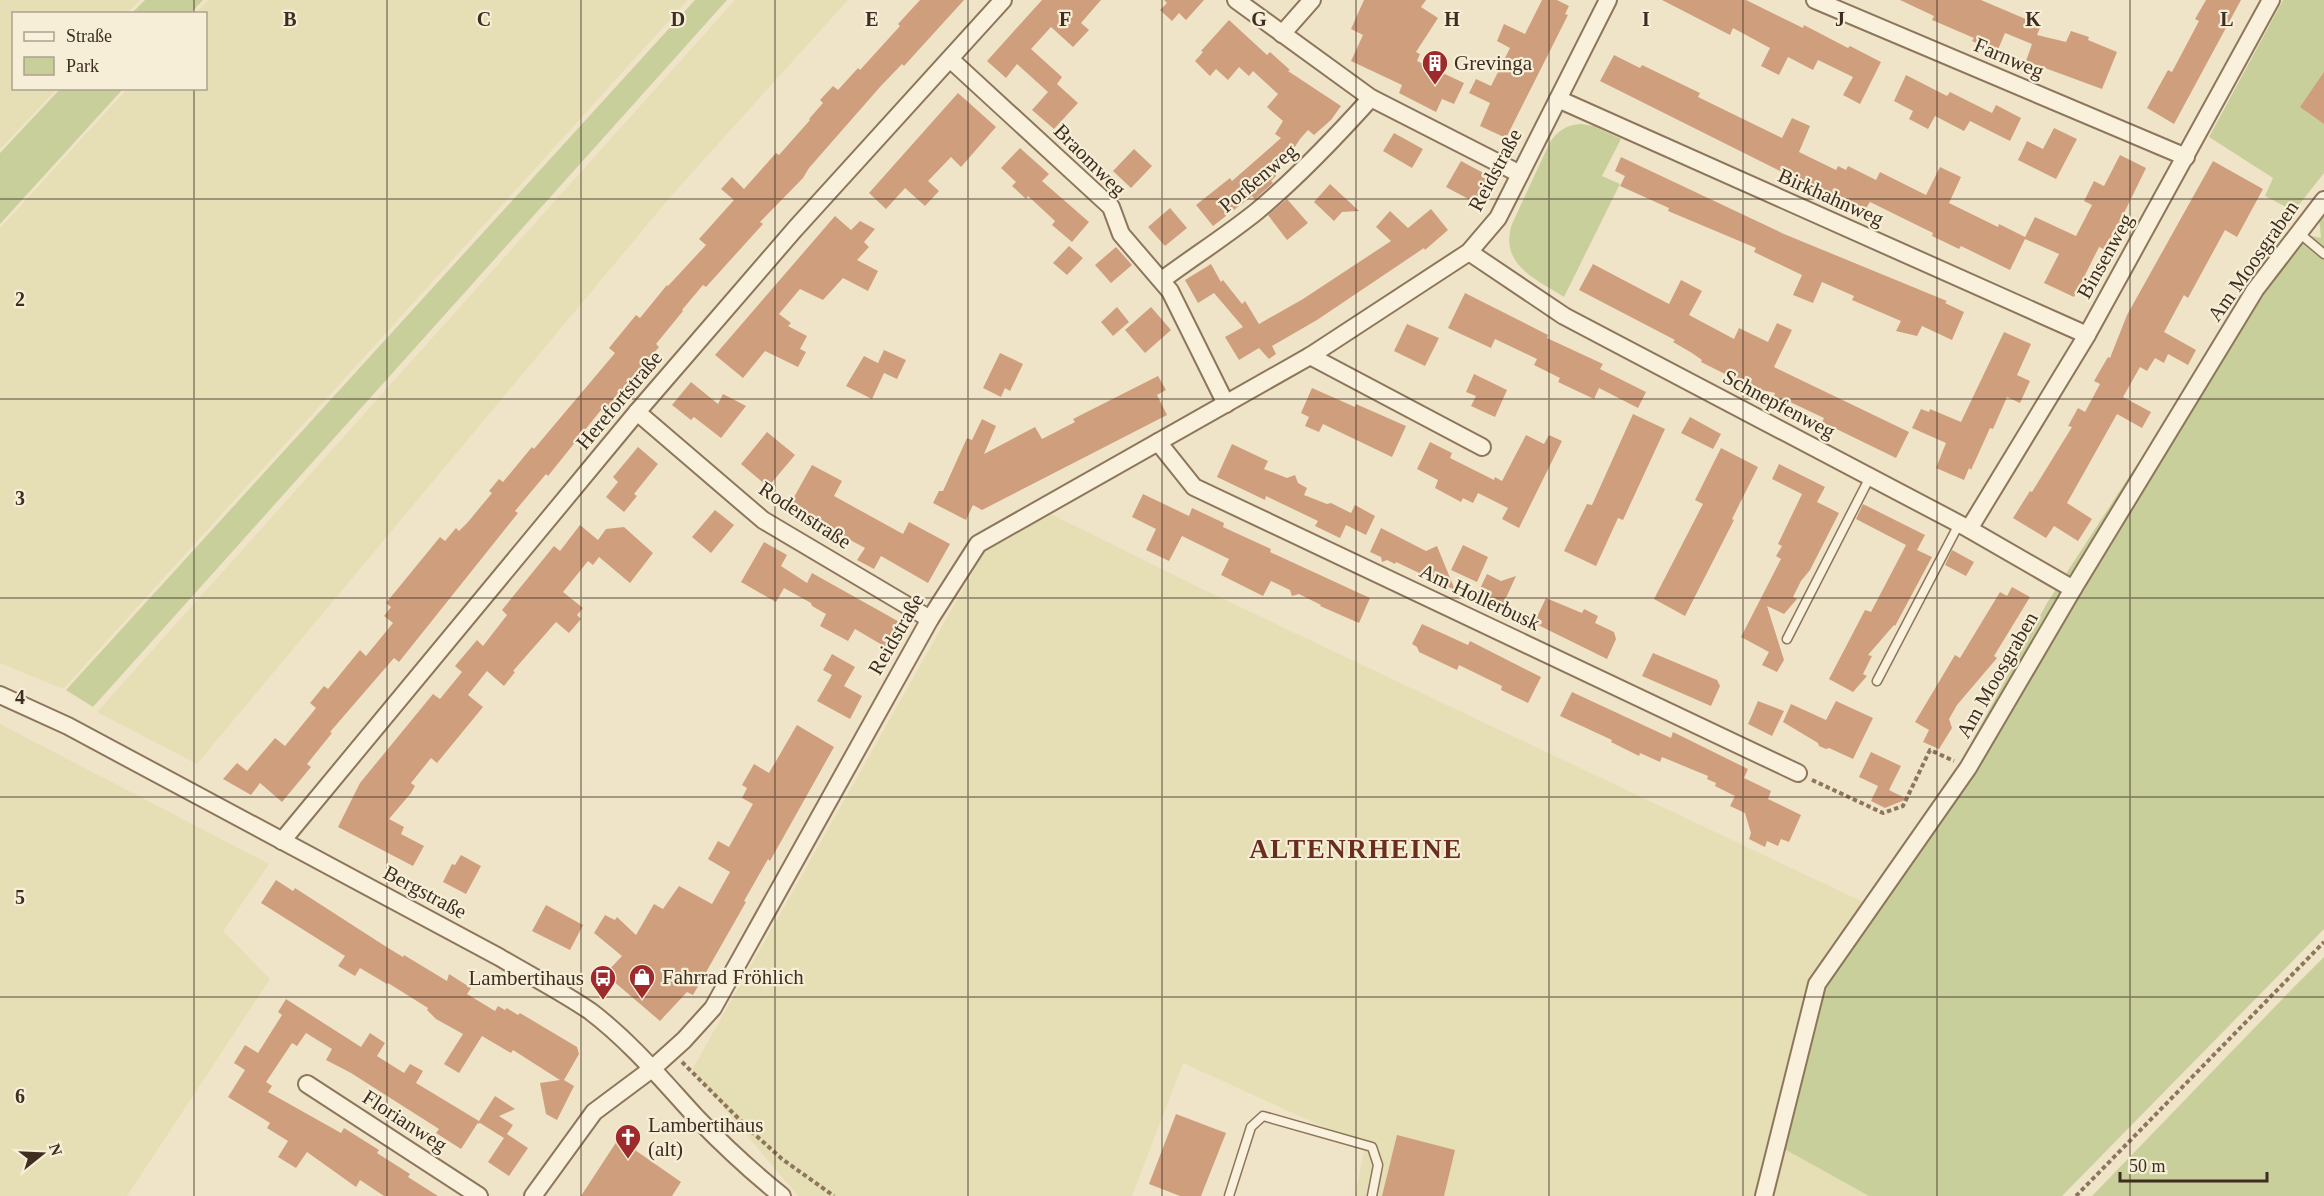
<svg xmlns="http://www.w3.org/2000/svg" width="2324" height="1196" font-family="Georgia,serif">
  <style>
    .farmland { fill: #e6deb5 }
    .green { fill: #c9cf9b }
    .building { fill: #cf9f7d }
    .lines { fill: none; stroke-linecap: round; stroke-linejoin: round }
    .lane-casing { stroke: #8d765c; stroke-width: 11 }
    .street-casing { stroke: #8d765c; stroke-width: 20 }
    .path { stroke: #8d765c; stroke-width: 4; stroke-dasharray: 4.5 3; stroke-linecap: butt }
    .lane { stroke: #faf1dc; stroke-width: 8 }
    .street { stroke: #faf1dc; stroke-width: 16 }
    .grid { fill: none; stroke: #3d2e20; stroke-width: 1.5; stroke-opacity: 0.55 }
    .labels { text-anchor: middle; stroke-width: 4.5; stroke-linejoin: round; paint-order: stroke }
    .street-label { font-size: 21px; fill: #3d2e20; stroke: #f7eed8 }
    .poi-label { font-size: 21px; fill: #3d2e20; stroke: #f7eed8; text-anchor: start }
    .district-label { font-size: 27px; font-weight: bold; letter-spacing: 1.5px; fill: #6b2e1e; stroke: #f7eed8 }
    .grid-label { font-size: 20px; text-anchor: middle; font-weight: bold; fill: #3d2e20; stroke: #f7eed8; stroke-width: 4.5; stroke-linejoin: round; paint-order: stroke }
  </style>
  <rect width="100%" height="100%" fill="#f0e4c8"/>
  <g class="farmland">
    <polygon points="0,0 140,0 127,13 14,14 14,88 57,89 0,149"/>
    <polygon points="208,0 688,0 63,689 0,663 0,228 127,89 206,88 206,14 196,13"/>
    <polygon points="735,0 848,0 672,195 197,764 97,712"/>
    <polygon points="1049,513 1200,588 1863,902 1808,980 1768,1140 1869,1196 1755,1196 1758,1182 1754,1196 1355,1196 1365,1146 1183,1063 1132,1196 798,1196 692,1070 987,547"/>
    <polygon points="0,724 269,864 223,931 270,979 127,1196 0,1196"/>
  </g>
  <g class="green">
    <polygon points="145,0 203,0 191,13 132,13"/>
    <polygon points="695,0 727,0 93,707 66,690"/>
    <polygon points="2283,0 2324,0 2324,173 2294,211 2265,196 2273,178 2209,137"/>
    <polygon points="61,88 123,89 0,224 0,153"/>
    <path d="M1581,124L1593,126L1621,139L1602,176L1620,184L1564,297C1535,278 1499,265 1512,224L1550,142C1559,130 1566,125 1581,124Z"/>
    <polygon points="2324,212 2324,929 2062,1196 1869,1196 1768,1140 1809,980 1963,758 2047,603 2132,472 2299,233 2321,238 2319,218"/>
    <polygon points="2324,957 2324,1196 2092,1196 2294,987"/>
  </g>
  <g class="building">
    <polygon points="920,0 964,0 904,66 902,64 880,87 809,168 803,178 760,222 763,224 706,287 703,285 682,310 683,311 656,344 659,347 604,413 601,410 548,476 546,474 515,511 518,513 399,662 394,658 330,732 332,733 307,764 311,767 282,802 260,783 251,795 223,779 237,763 247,771 275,738 285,746 316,708 310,703 324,686 328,689 360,650 366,656 393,623 384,616 391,607 386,603 440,537 445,541 456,528 459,531 468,522 492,493 489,491 499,479 503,482 532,447 534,449 615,353 609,348 636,315 640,318 667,285 668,286 706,245 699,239 734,200 721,189 732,177 744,189 776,153 779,155 810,120 809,119 823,103 820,100 833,86 838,90 858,68 860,70 900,26 898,24"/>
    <polygon points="1042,0 1101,0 1081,23 1089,30 1073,47 1051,27 1031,49 1062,77 1057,84 1078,103 1054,129 1032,110 1048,92 1017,64 1006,78 987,61"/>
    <polygon points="1164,0 1204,0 1186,20 1179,13 1172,21 1160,10 1167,3"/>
    <polygon points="1364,0 1426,0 1421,7 1438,18 1416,52 1420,54 1417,61 1464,83 1454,104 1442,99 1436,112 1399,93 1402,85 1351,61 1363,35 1351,29"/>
    <polygon points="1542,0 1557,0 1569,6 1565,14 1568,15 1506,138 1480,126 1490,103 1469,93 1476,79 1491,86 1510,48 1497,41 1504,24 1525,34"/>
    <polygon points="1662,0 1746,0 1803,28 1804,25 1848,48 1850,46 1881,62 1860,104 1843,95 1853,77 1818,60 1813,70 1788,57 1779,75 1761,66 1770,48 1733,28 1730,35"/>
    <polygon points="1900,0 1981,0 2028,20 2027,22 2040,28 2037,35 2066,42 2071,31 2089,37 2088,40 2117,52 2102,89 2026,61 2032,44 2005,33 1997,52 1972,41 1974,38 1932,20 1934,16"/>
    <polygon points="2206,0 2241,0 2174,124 2147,108 2168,70 2172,72 2199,21 2195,19"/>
    <polygon points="1229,20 1267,55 1270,52 1290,70 1288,71 1341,106 1331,120 1314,135 1308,130 1300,139 1287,159 1272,171 1276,176 1271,181 1273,183 1255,199 1252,196 1213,226 1196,205 1230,178 1232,181 1281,138 1275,134 1283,121 1267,107 1278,94 1253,71 1249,76 1239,67 1228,80 1216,69 1210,76 1195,61 1203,52 1201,51"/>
    <polygon points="1614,55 1640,68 1642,65 1700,93 1698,97 1782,138 1792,118 1810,126 1799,152 1836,170 1838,166 1846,170 1848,166 1876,180 1880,172 1926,195 1940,167 1961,177 1949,203 1998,227 1999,224 2025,237 2035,217 2076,236 2092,205 2084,201 2094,181 2104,186 2120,155 2146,168 2106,250 2099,247 2074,297 2044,283 2059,254 2025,239 2010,270 1961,246 1959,249 1932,236 1933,233 1870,202 1865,210 1817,186 1816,189 1600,81"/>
    <polygon points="2324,72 2324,124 2300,107"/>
    <polygon points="1906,75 1947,96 1950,92 1992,113 1996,105 2021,118 2010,141 1970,121 1964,131 1935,116 1928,129 1909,119 1913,111 1894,101"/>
    <polygon points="958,93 996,127 961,167 951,157 928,181 939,191 925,206 905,188 886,209 869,193"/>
    <polygon points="2054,128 2077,139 2056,179 2018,160 2027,141 2043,149"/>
    <polygon points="1394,133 1423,149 1412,168 1383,151"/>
    <polygon points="1020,148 1049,174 1042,181 1089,222 1072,242 1052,225 1055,221 1028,196 1026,199 1012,186 1016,182 1001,168"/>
    <polygon points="1134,149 1152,166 1131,188 1113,171"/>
    <polygon points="1621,157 1784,234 1947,301 1945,303 1964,312 1952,340 1922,326 1917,336 1896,331 1901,321 1852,300 1854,296 1822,282 1813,303 1793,295 1802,275 1754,252 1756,248 1668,211 1669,208 1620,186 1625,176 1615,171"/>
    <polygon points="1461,161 1489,176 1474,202 1446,187"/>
    <polygon points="2213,161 2263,189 2237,237 2225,230 2188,298 2184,295 2164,332 2196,350 2188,365 2168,354 2164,363 2155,358 2147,371 2140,367 2123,397 2151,412 2142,428 2117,414 2067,503 2092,519 2078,541 2054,526 2046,538 2013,518 2030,491 2032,492 2072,427 2068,426 2078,408 2085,412 2100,384 2094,381 2108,357 2110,358 2127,315"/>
    <polygon points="1330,184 1359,211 1342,212 1334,221 1314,202"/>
    <polygon points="1287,199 1308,223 1287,240 1268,215"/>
    <polygon points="1170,208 1187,228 1165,246 1148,227"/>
    <polygon points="1431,209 1448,230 1425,250 1424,248 1317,320 1272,346 1276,354 1269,359 1259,348 1239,360 1225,337 1243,327 1214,293 1198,303 1185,280 1211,264 1221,282 1223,280 1242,304 1245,301 1259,324 1303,299 1391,241 1376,227 1390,211 1408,228"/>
    <polygon points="835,216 851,230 860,221 875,229 864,242 869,247 857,260 878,271 868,291 843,278 823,300 800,289 779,314 791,323 788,326 807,336 800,349 806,352 798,367 765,351 743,378 715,355"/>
    <polygon points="1069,246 1083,258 1067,275 1053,263"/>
    <polygon points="1116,247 1132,265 1111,283 1095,265"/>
    <polygon points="1593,264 1669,304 1681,280 1702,291 1689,315 1734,339 1739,328 1768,342 1777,323 1792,330 1774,367 1909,432 1896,458 1822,422 1824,418 1788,401 1786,404 1773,398 1775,393 1753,388 1701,362 1702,360 1692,353 1673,342 1675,340 1579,290"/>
    <polygon points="1465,293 1548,335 1547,338 1603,364 1600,369 1646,392 1638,408 1599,388 1594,399 1558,382 1560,378 1534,365 1537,359 1495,339 1491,348 1448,328"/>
    <polygon points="1117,307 1129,322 1113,336 1101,322"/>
    <polygon points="1151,307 1171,330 1145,353 1125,330"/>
    <polygon points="1407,324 1439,338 1425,366 1394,351"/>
    <polygon points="2004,332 2031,344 2017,375 2030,381 2020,403 2007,397 1993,429 1990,428 1971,470 1969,468 1964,480 1936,468 1946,443 1912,428 1921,409 1929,412 1930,409 1961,422"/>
    <polygon points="884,350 906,360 897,379 884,373 872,399 846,386 864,356 878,363"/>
    <polygon points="1000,353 1023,364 1010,391 1005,388 1001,397 983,388"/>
    <polygon points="1474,374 1507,390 1495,417 1471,406 1476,396 1466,392"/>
    <polygon points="1158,376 1166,390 1157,395 1167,415 982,510 973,505 966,520 933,503 939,491 943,491 967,438 972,440 982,419 996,426 984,454 1035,427 1042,439 1075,422 1073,419"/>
    <polygon points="691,382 718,404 723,394 746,406 721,438 694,417 691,420 672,405"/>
    <polygon points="1312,388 1355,407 1356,404 1406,426 1392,457 1323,424 1319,432 1305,426 1309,417 1301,413"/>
    <polygon points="1633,414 1665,429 1623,520 1618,518 1596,566 1564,551 1587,504 1592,505"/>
    <polygon points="1690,417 1721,434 1713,449 1681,433"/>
    <polygon points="767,432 795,455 768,487 741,464"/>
    <polygon points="1526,435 1544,444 1549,435 1562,441 1519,528 1502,519 1508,508 1478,493 1473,503 1463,498 1461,502 1435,488 1438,480 1417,469 1430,442 1452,453 1450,458 1494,480 1495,477 1502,481"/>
    <polygon points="1232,444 1268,461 1264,469 1287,478 1295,475 1298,483 1307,488 1304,495 1327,504 1331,503 1351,513 1355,505 1375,516 1366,535 1346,525 1340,538 1315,526 1318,521 1266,496 1265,500 1217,477"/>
    <polygon points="638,447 658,464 634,494 637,496 624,512 606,497 618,482 613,477"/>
    <polygon points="1721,448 1758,467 1732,519 1734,520 1685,616 1654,599 1703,504 1695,500"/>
    <polygon points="1779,464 1825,487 1817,502 1839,513 1810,570 1801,581 1793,597 1797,599 1784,614 1767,606 1784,660 1777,672 1762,665 1769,652 1741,637 1781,559 1776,556 1782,546 1778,544 1802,494 1772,479"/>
    <polygon points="812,465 842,481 834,496 903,534 909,522 950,544 928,583 881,556 874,569 857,560 865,548 841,535 842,533 789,506"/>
    <polygon points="1143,494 1189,516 1192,508 1224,523 1223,527 1271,549 1270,552 1370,598 1359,623 1320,606 1321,605 1299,594 1292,596 1290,590 1271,581 1263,596 1221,575 1229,559 1182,536 1169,561 1146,550 1156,529 1132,517"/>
    <polygon points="1863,504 1925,535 1917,550 1932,557 1895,626 1894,625 1868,655 1872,656 1863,674 1867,676 1853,692 1829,679 1865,610 1871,612 1906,545 1856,519"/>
    <polygon points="715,510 734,525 711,553 692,537"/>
    <polygon points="580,525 598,540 606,529 624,527 653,553 630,583 599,557 593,565 588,561 563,592 583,608 577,615 581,619 569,633 556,622 513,671 515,672 504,686 487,671 468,695 483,707 437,763 431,758 411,783 415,786 411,793 389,819 404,827 401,834 424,846 413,866 338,827 360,783 433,694 440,699 462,672 455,666 477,640 483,646 507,615 502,610 554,546 560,551"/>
    <polygon points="1381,528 1426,551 1437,546 1455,590 1396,562 1395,564 1387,560 1382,562 1381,557 1370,552"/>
    <polygon points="764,542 787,555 781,566 807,583 812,573 903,624 889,649 855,629 848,641 820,626 826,614 812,606 811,603 784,588 776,602 741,582"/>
    <polygon points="1463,545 1488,557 1477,582 1451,570"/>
    <polygon points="1952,550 1974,562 1966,576 1945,565"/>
    <polygon points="1487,574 1501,581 1516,576 1501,609 1476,597"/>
    <polygon points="2012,587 2030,597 1994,656 1997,658 1957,705 1949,719 1952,728 1939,749 1923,742 1929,730 1915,722 1955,655 1960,658 2000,592 2007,596"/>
    <polygon points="1546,598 1582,613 1584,609 1598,616 1595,623 1614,632 1616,639 1607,659 1534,623"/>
    <polygon points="1422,624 1468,645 1470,641 1541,677 1528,703 1501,690 1502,686 1459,665 1457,670 1419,652 1417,647 1412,644"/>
    <polygon points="1653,653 1717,680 1720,686 1711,706 1642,676"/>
    <polygon points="832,654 855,667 844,686 862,696 850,719 817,701 832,675 823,670"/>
    <polygon points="1572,692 1671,738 1673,732 1748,769 1744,778 1771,791 1768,799 1801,815 1789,842 1781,839 1778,846 1767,841 1765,847 1749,839 1751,833 1745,813 1730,806 1735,796 1715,786 1716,783 1707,779 1708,776 1662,757 1660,762 1640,753 1639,756 1611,742 1612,740 1560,716"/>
    <polygon points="1758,701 1784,711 1772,736 1748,724"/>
    <polygon points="1836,701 1873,718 1853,759 1829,748 1826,749 1819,746 1818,743 1783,722 1791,704 1826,720"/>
    <polygon points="797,725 834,747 770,861 768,859 744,901 746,902 693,995 687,992 660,1021 605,974 622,956 594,933 605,915 615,920 617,917 636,935 654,904 663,909 679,886 712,904 730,872 708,859 718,841 729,847 753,804 742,798 747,788 742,785 754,764 769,773"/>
    <polygon points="1871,752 1901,766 1889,790 1907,799 1885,808 1871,801 1878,786 1859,777"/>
    <polygon points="461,855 481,866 466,894 443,882 452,864 455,865"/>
    <polygon points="276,880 293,891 295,888 385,946 403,957 404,955 447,981 449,974 471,988 467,994 495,1011 498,1006 505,1010 507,1008 518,1015 520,1013 577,1047 579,1054 564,1080 574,1086 557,1120 546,1114 540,1083 560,1080 513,1050 511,1053 482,1036 459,1073 444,1064 463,1034 436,1019 427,1010 428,1008 388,983 387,984 360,968 355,976 338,966 345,956 261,903"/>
    <polygon points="546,905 583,925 570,950 532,931"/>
    <polygon points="286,999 361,1047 370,1033 385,1043 377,1056 404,1073 410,1064 423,1071 416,1083 479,1121 461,1149 436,1133 439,1129 351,1073 326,1060 332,1049 306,1033 297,1046 292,1043 266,1082 272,1086 268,1092 341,1133 344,1128 379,1150 377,1153 410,1174 408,1177 438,1196 384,1196 360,1180 356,1187 307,1152 296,1168 278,1157 288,1141 267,1128 270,1123 228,1097 245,1070 234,1063 245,1045 258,1053 282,1015 278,1012"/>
    <polygon points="495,1096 515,1109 499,1116 513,1125 507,1134 528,1148 509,1176 488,1162 504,1138 480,1123 477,1124"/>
    <polygon points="1176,1114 1226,1133 1201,1196 1180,1196 1149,1184"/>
    <polygon points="1397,1135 1455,1150 1444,1196 1382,1196"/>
    <polygon points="617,1141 634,1151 635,1150 681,1182 672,1196 581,1196"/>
  </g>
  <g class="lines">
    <g class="lane-casing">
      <g id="lane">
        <polyline points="2299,233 2324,254"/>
        <polyline points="1787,639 1870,477"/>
        <polyline points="1877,681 1959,524"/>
        <polyline points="1229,1196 1251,1127 1263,1116 1372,1147 1378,1165 1372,1196"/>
      </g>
    </g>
    <g class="street-casing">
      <g id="street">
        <polyline points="1236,0 1371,98 1520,174"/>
        <polyline points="1815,0 2186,157"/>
        <polyline points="1282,34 1312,0"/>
        <polyline points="950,59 1111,207 1121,234 1170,291 1226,404"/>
        <polyline points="1558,99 2087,335"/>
        <polyline points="1469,252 1564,316 1969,529 2073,589"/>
        <path d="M1162,280C1193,257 1226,236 1256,212C1298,177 1335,138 1371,98"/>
        <polyline points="1310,356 1482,447"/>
        <polyline points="637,412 763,520 930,619"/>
        <polyline points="1158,442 1194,487 1798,773"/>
        <polyline points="1969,529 2087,335 2271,0"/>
        <path d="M0,695L68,726L499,957C529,975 561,991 590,1011C631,1042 663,1081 697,1118C724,1146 752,1172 782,1196"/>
        <polyline points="282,841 637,412 795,229 1003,0"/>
        <polyline points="307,1084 479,1196"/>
        <polyline points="533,1196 594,1112 653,1068 684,1040 713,1008 930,619 978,544 1310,356 1469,252 1498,218 1608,0"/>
        <polyline points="1764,1196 1817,984 1968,768 2073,589 2255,290 2324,200"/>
      </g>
    </g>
    <g class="path">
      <polyline points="1812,780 1883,813 1903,806 1930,750 1954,761"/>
      <polyline points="682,1062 750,1130 782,1159 834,1196"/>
      <polyline points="2076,1196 2324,942"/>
    </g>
    <use href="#lane" class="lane"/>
    <use href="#street" class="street"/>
  </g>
  <path class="grid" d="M194,0V14M387,0V1196M581,0V1196M775,0V1196M968,0V1196M1162,0V1196M1356,0V1196M1549,0V1196M1743,0V1196M1937,0V1196M2130,0V1196M194,88V1196M0,199H2324M0,399H2324M0,598H2324M0,797H2324M0,997H2324"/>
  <defs>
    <g id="building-pin" transform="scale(1.35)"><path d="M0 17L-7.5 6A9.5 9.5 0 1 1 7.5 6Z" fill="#9e2a2b" stroke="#f7eed8"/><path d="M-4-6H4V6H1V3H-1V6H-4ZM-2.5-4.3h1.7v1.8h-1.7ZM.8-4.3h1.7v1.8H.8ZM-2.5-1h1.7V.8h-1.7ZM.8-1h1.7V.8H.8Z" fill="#fff"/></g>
    <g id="shop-pin" transform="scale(1.35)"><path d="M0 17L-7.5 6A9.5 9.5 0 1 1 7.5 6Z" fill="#9e2a2b" stroke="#f7eed8"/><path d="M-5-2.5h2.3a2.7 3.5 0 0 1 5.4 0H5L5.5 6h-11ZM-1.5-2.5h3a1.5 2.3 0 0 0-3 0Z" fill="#fff"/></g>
    <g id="bus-pin" transform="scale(1.35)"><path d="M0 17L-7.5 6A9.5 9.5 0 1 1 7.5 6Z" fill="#9e2a2b" stroke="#f7eed8"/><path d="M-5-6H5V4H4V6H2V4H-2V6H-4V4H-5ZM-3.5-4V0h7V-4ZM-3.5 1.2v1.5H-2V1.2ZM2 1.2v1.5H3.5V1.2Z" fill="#fff"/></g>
    <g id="church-pin" transform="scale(1.35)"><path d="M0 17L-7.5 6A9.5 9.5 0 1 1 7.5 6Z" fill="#9e2a2b" stroke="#f7eed8"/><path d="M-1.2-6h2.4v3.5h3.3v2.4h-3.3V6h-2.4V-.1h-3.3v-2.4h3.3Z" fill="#fff"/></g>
  </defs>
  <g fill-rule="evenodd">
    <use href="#building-pin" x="1435" y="63"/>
    <use href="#shop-pin" x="642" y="977"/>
    <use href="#bus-pin" x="603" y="978"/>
    <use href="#church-pin" x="628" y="1137"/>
  </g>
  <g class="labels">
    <g class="street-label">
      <text transform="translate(2009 58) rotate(23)" y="7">Farnweg</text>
      <text transform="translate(1090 160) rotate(45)" y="7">Braomweg</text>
      <text transform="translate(1495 170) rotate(-62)" y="7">Reidstraße</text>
      <text transform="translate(1258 178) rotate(-40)" y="7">Porßenweg</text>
      <text transform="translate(1831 197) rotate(24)" y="7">Birkhahnweg</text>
      <text transform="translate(2105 256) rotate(-61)" y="7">Binsenweg</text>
      <text transform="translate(2253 261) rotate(-55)" y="7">Am Moosgraben</text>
      <text transform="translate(619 400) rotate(-50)" y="7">Herefortstraße</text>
      <text transform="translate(1779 404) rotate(28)" y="7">Schnepfenweg</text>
      <text transform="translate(805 515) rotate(33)" y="7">Rodenstraße</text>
      <text transform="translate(1480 597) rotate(25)" y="7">Am Hollerbusk</text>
      <text transform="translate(896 634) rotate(-60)" y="7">Reidstraße</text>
      <text transform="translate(1997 675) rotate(-60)" y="7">Am Moosgraben</text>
      <text transform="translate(425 892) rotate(28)" y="7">Bergstraße</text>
      <text transform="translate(405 1121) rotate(33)" y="7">Florianweg</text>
    </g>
    <g class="poi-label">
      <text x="1454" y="70">Grevinga</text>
      <text x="662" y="984">Fahrrad Fröhlich</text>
      <text x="584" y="985" text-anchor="end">Lambertihaus</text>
      <text x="648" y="1132">Lambertihaus<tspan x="648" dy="24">(alt)</tspan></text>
    </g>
    <g class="district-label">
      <text x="1356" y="858">ALTENRHEINE</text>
    </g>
  </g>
  <g class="grid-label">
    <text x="290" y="26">B</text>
    <text x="484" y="26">C</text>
    <text x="678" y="26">D</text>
    <text x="872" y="26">E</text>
    <text x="1065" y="26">F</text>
    <text x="1259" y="26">G</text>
    <text x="1452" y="26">H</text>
    <text x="1646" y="26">I</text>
    <text x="1840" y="26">J</text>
    <text x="2033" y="26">K</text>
    <text x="2227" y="26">L</text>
    <text x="20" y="306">2</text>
    <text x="20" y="505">3</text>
    <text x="20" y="704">4</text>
    <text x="20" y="904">5</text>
    <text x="20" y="1103">6</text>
  </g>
  <rect x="12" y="12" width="195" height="78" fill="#f7eed8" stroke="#ada18e" stroke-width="1.5"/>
  <rect x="24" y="32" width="30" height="9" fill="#faf1dc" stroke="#ada18e" stroke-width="1.5"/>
  <text x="66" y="42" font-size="18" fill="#3d2e20">Straße</text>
  <rect x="24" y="57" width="30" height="18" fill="#c9cf9b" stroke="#ada18e" stroke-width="1.5"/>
  <text x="66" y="72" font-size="18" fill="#3d2e20">Park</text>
  <g transform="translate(42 1154) rotate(72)" stroke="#f7eed8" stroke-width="4.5" paint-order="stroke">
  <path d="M0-4.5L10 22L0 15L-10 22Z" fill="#3d2e20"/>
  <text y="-9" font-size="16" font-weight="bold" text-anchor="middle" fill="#3d2e20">N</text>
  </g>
  <path d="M2120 1172v9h147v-9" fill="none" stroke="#3d2e20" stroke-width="3"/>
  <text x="2129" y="1172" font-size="18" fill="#3d2e20" stroke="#f7eed8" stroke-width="4.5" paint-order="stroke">50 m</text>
</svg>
